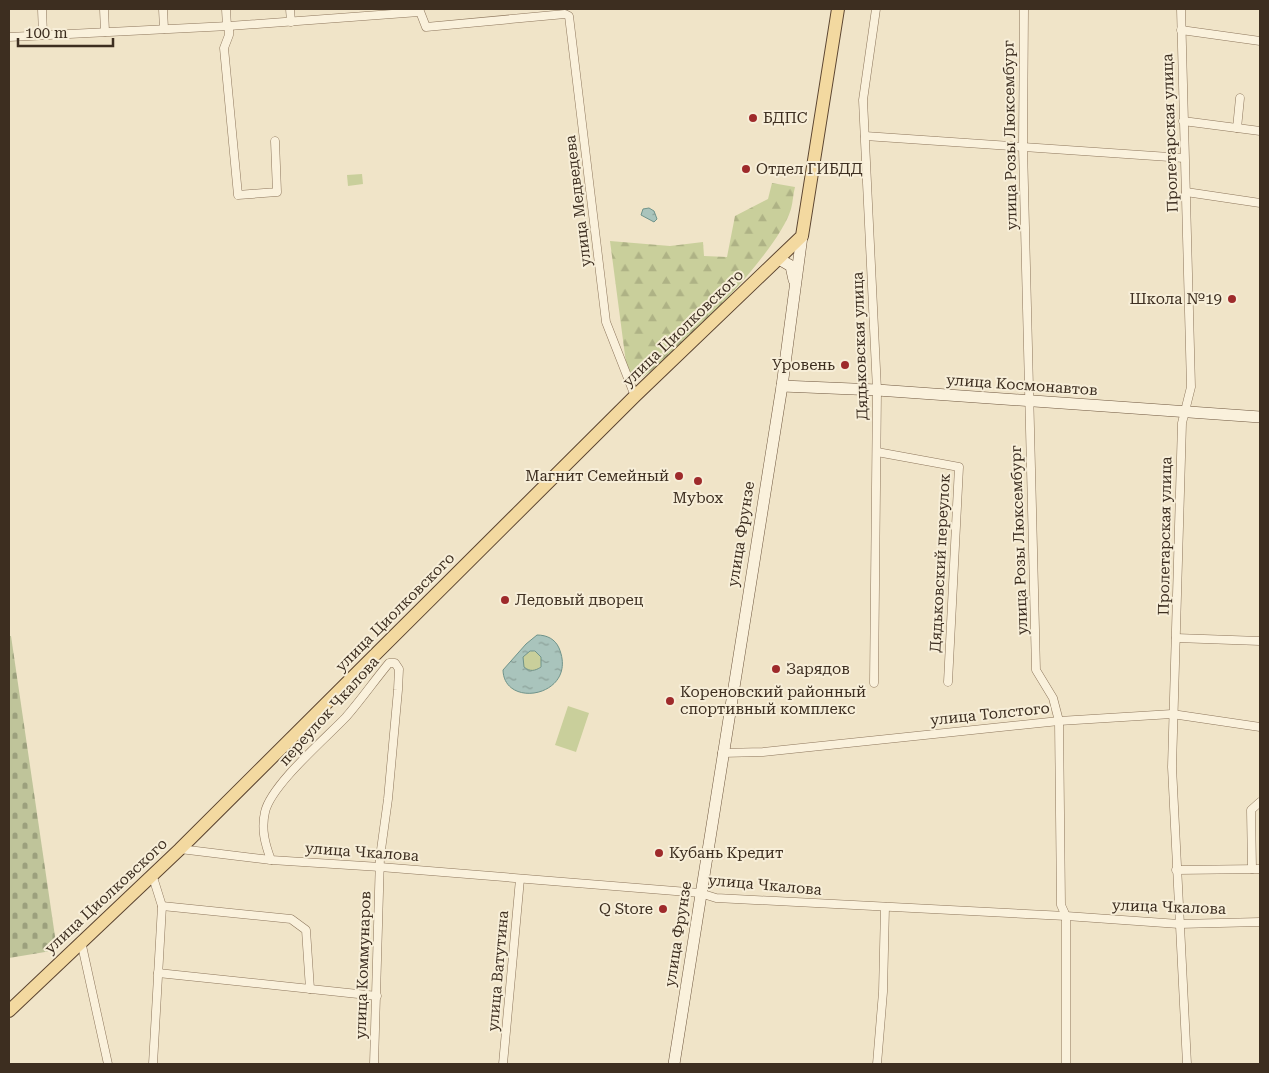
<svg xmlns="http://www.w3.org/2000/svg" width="1269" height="1073" font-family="'Roboto Serif',serif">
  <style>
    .green { fill: #c9cf9b }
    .forest { fill: url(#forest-firs) }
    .cemetery { fill: url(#cemetery-stones) }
    .water { fill: url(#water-ripples); stroke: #6f938a; fill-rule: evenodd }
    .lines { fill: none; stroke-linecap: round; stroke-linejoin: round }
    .street-casing { stroke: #8d765c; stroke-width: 9 }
    .secondary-casing { stroke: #6f573f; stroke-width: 12 }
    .primary-casing { stroke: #5b4430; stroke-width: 14 }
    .street { stroke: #faf1dc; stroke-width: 8 }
    .secondary { stroke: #faf1dc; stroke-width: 11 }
    .primary { stroke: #f3d9a0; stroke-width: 12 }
    .poi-dot { fill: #9e2a2b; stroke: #f7eed8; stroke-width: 2 }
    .labels { text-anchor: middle; stroke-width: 4; stroke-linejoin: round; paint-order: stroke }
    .poi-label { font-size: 15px; fill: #3d2e20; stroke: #f7eed8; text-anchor: start }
    .street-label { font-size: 15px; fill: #3d2e20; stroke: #f7eed8 }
  </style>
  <defs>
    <pattern id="forest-firs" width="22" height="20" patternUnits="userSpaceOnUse" patternTransform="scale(1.25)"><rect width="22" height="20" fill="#c9cf9b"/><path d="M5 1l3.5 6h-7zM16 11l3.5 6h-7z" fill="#aeb285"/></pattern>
    <pattern id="cemetery-stones" width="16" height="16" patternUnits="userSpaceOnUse" patternTransform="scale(1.25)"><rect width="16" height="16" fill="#bfc49a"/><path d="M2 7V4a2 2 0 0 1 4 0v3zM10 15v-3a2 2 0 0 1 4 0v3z" fill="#9ca07d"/></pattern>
    <pattern id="water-ripples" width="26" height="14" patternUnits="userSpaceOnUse" patternTransform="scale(1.25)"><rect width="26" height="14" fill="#a9c4bc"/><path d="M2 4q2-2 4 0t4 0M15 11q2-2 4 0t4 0" fill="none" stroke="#8ba098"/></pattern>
  </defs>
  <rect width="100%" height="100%" fill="#f0e4c8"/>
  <g class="green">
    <polygon points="362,174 363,184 348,186 347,175"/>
    <circle cx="532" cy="661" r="10"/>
    <polygon points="568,706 589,713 576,752 555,745"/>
  </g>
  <path class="forest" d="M772,183L795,187C793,194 793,202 791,209C778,253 678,353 639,380L631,378L626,363L610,241L670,246L703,242L704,256L727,257L735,216L768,199Z"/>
  <polygon class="cemetery" points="9,636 11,636 57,950 9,958"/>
  <g class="water">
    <polygon points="649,208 654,211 657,219 654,222 641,215 643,209"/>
    <path d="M537,635C547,635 555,639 559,648C579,696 504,710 503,670L526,644ZM530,651H535L541,657V667C535,671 530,672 524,667L523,657Z"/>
  </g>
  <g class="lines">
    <g class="street-casing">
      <g id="street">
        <polyline points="42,9 43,35"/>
        <polyline points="104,9 105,32"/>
        <polyline points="163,9 164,29"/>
        <polyline points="226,9 227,27"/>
        <polyline points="290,9 291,22"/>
        <polyline points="419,9 426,27 565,14 569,16 606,322 635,396"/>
        <polyline points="1024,9 1023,147 1036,670 1053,698 1059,721 1061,905 1066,916 1066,1064"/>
        <polyline points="1181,9 1191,387 1182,423 1172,767 1187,1064"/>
        <polyline points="229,26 229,35 224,48 238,195 277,192 275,141"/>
        <polyline points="1181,30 1260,41"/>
        <polyline points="9,37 229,26 419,12"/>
        <polyline points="1183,121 1260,131"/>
        <polyline points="1237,128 1240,98"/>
        <polyline points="865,136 1184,158"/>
        <polyline points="1186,192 1260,203"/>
        <polyline points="877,452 959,467 948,682"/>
        <polyline points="1176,638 1260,641"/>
        <polyline points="874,683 877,390 863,100 876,9"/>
        <polyline points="722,753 763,752 1059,721 1172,714 1260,727"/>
        <polyline points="180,849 271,860 380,867 700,893 716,898 1066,916 1179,924 1260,922"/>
        <path d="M271,860C265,844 261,829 265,812C271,785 326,738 346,717C361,700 374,681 389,663H395L399,669L398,690L388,799L380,857L374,1064"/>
        <polyline points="1252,869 1251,810 1260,802"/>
        <polyline points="1176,870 1260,869"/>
        <polyline points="152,874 162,906 153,1064"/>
        <polyline points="162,906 291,919 306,930 310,989"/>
        <polyline points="81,941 108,1064"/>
        <polyline points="158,973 377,996"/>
        <polyline points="503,1064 520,879"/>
        <polyline points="877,1064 883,992 885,907"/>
      </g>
    </g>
    <g class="secondary-casing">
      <g id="secondary">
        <polyline points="779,259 791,266 794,280"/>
        <polyline points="782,386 877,390 1260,417"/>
        <polyline points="674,1064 782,386 802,236"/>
      </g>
    </g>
    <g class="primary-casing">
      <polyline id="primary" points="9,1011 180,849 635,396 802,236 838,9"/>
    </g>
    <use href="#street" class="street"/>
    <use href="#secondary" class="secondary"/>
    <use href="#primary" class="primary"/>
  </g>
  <g class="poi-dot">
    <circle cx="753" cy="118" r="5"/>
    <circle cx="746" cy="169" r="5"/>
    <circle cx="1232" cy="299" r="5"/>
    <circle cx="845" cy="365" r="5"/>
    <circle cx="679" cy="476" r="5"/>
    <circle cx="698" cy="481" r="5"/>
    <circle cx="505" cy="600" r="5"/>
    <circle cx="776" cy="669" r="5"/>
    <circle cx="670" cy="701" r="5"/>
    <circle cx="659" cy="853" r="5"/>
    <circle cx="663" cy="909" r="5"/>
  </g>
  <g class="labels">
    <g class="poi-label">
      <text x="763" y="123">БДПС</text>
      <text x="756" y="174">Отдел ГИБДД</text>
      <text x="1222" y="304" text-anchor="end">Школа №19</text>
      <text x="835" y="370" text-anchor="end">Уровень</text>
      <text x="669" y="481" text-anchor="end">Магнит Семейный</text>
      <text x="698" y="503" text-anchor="middle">Mybox</text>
      <text x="515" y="605">Ледовый дворец</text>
      <text x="786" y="674">Зарядов</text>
      <text x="680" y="697">Кореновский районный<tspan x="680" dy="17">спортивный комплекс</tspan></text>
      <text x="669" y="858">Кубань Кредит</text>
      <text x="653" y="914" text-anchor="end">Q Store</text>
    </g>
    <g class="street-label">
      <text transform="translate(1170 133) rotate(-92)" y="5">Пролетарская улица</text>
      <text transform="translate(1010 135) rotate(-91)" y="5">улица Розы Люксембург</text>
      <text transform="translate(578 201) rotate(-97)" y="5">улица Медведева</text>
      <text transform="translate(683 328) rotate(-44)" y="5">улица Циолковского</text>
      <text transform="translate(860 346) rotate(-92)" y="5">Дядьковская улица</text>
      <text transform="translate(1022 385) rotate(4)" y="5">улица Космонавтов</text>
      <text transform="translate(741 534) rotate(-81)" y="5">улица Фрунзе</text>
      <text transform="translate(1165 536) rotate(-89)" y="5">Пролетарская улица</text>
      <text transform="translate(1019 540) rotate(-92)" y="5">улица Розы Люксембург</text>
      <text transform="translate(940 563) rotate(-87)" y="5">Дядьковский переулок</text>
      <text transform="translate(395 612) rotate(-45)" y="5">улица Циолковского</text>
      <text transform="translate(329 711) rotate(-48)" y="5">переулок Чкалова</text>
      <text transform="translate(990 714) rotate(-6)" y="5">улица Толстого</text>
      <text transform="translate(362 852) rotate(4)" y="5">улица Чкалова</text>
      <text transform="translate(765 885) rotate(5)" y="5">улица Чкалова</text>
      <text transform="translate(106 896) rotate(-43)" y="5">улица Циолковского</text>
      <text transform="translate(1169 907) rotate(2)" y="5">улица Чкалова</text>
      <text transform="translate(678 934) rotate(-81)" y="5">улица Фрунзе</text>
      <text transform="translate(363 965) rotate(-88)" y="5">улица Коммунаров</text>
      <text transform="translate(498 971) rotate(-85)" y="5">улица Ватутина</text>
    </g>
  </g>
  <rect width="1269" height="1073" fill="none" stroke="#3d2e20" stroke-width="20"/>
  <path d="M18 38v8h95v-8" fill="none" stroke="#3d2e20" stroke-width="2.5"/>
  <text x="25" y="38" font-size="15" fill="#3d2e20" stroke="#f7eed8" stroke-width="4" paint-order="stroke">100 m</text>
</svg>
